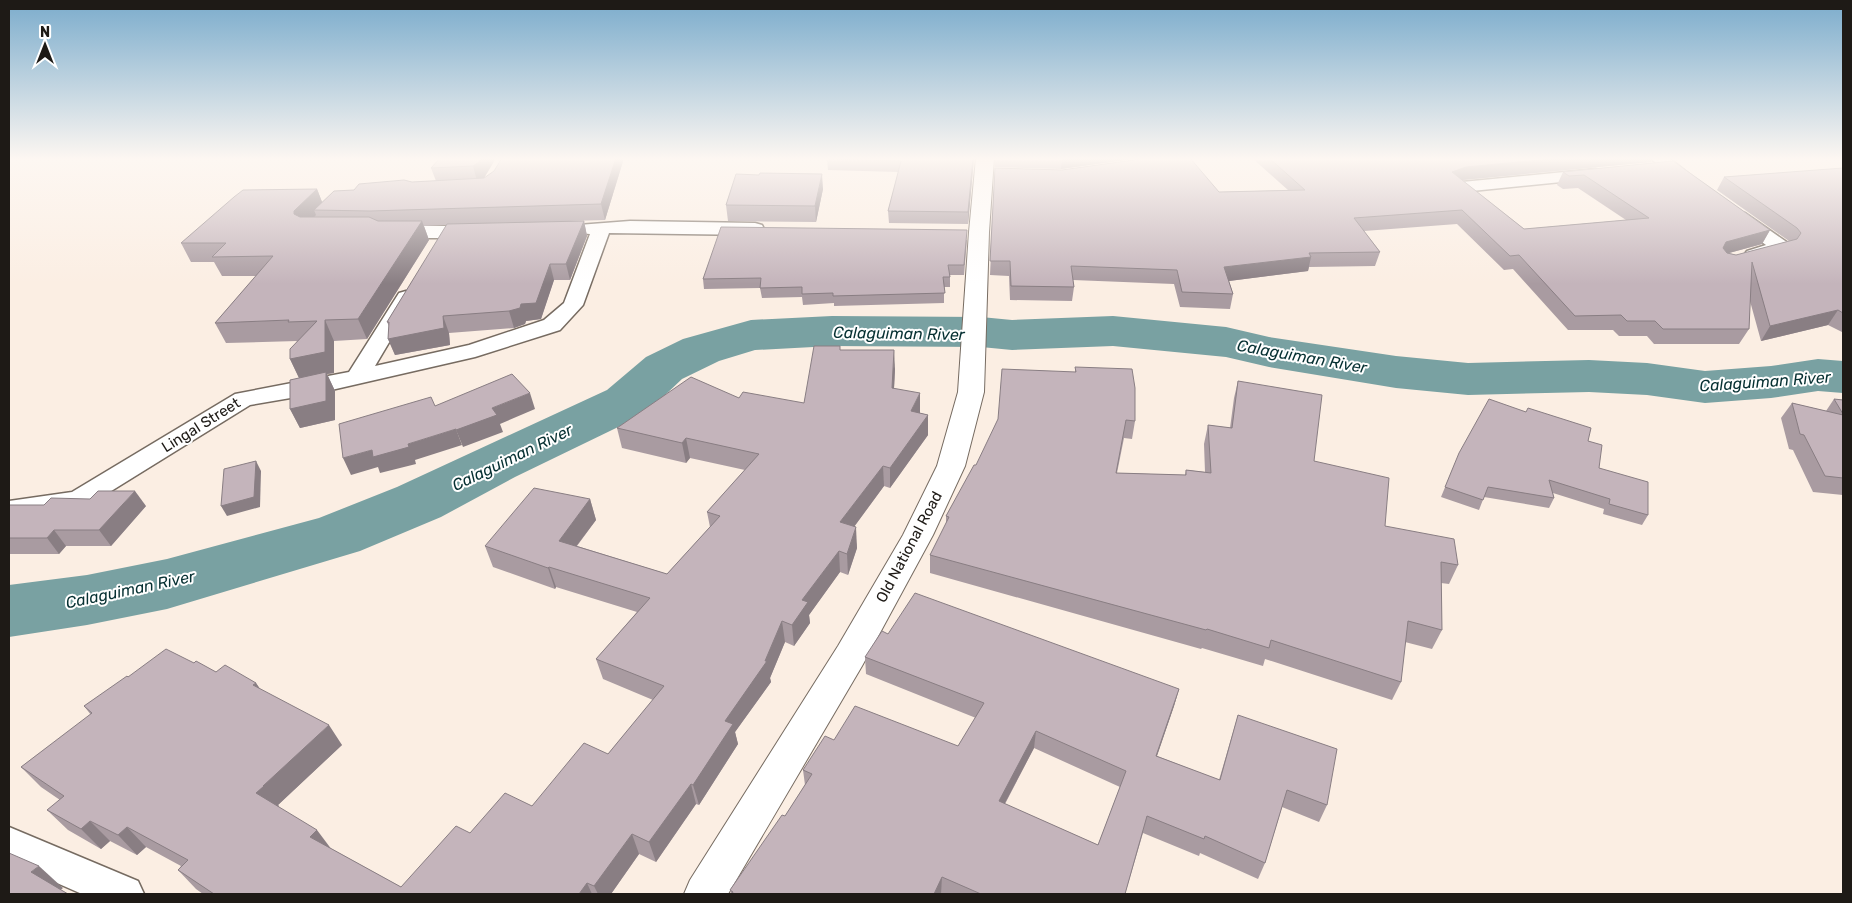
<svg xmlns="http://www.w3.org/2000/svg" width="1852" height="903" font-family="Rubik,sans-serif">
  <style>
    .lines { fill: none; stroke-linecap: round; stroke-linejoin: round }
    .river { fill: #79a1a2; fill-rule: evenodd }
    .street-casing { stroke: #766b61; stroke-width: 3 }
    .secondary-casing { stroke: #766b61; stroke-width: 2 }
    .street { fill: #fff; fill-rule: evenodd }
    .secondary { fill: #fff; fill-rule: evenodd }
    .wall { fill: #a99ba1; fill-rule: evenodd }
    .shaded-wall { fill: #897e83 }
    .building { fill: #c4b4bb; stroke: #897e83; fill-rule: evenodd }
    .labels { text-anchor: middle; stroke-width: 4; stroke-linejoin: round; paint-order: stroke }
    .street-label { font-size: 15px; fill: #1e1a16; stroke: #fff }
    .water-label { font-size: 16px; font-style: italic; fill: #063032; stroke: #fff }
  </style>
  <rect width="100%" height="100%" fill="#fbeee3"/>
  <g class="lines">
    <polygon class="river" points="832,316 981,317 1012,320 1113,316 1226,327 1269,337 1396,356 1468,363 1589,360 1647,363 1705,371 1771,366 1818,359 1843,361 1843,393 1818,391 1771,398 1705,403 1647,395 1589,392 1468,395 1396,388 1269,367 1226,357 1113,346 1012,350 981,347 832,346 755,350 719,361 682,379 645,414 515,477 441,517 360,551 167,609 87,625 9,637 9,585 87,575 167,559 319,518 397,487 607,390 646,357 683,339 751,320"/>
    <g class="street-casing">
      <g id="street">
        <polygon points="1650,158 1669,158 1699,182 1696,186 1690,187 1684,186"/>
        <polygon points="1595,169 1601,170 1603,174 1601,178 1462,192 1456,191 1453,187 1456,183 1462,182"/>
        <polygon points="1739,212 1745,213 1788,243 1791,247 1788,251 1754,261 1747,259 1744,255 1747,251 1766,245 1733,221 1730,217 1733,213"/>
        <polygon points="630,221 755,223 762,225 764,229 762,233 755,235 609,233 583,305 560,330 475,357 314,394 250,405 87,506 9,519 9,501 72,492 235,394 349,372 399,293 406,291 413,293 416,297 375,366 469,345 544,320 564,303 590,234 578,233 576,229 578,225"/>
        <polygon points="392,226 475,226 482,228 484,232 482,236 475,238 392,238 385,236 383,232 385,228"/>
        <polygon points="9,827 138,881 144,894 82,894 9,862"/>
      </g>
    </g>
    <g class="secondary-casing">
      <polygon id="secondary" points="976,158 994,158 989,232 984,392 965,466 933,535 862,666 728,894 684,894 690,880 838,646 903,535 937,466 958,392 969,232"/>
    </g>
    <use href="#street" class="street"/>
    <use href="#secondary" class="secondary"/>
  </g>
  <g class="wall">
    <polygon points="440,158 496,158 484,178 624,158 605,220 569,221 584,221 587,236 570,280 554,280 541,319 526,321 525,324 514,328 449,333 450,345 395,355 388,339 389,326 387,322 447,225 424,226 429,240 367,339 334,341 334,373 327,374 335,391 335,420 300,428 290,409 299,378 290,359 297,341 226,343 215,323 256,276 222,276 214,262 191,262 181,243 317,189 322,202 354,190 412,182 436,181 431,168"/>
    <polygon points="974,158 968,224 889,223 888,211 899,172 828,170 827,159"/>
    <polygon points="995,158 1139,158 1061,169 995,167"/>
    <polygon points="1252,158 1653,158 1651,162 1462,180 1524,229 1626,220 1578,188 1563,189 1557,185 1563,172 1673,161 1770,230 1762,244 1729,253 1736,255 1789,241 1717,190 1724,177 1843,168 1843,332 1842,332 1828,325 1761,341 1750,301 1749,329 1739,344 1654,344 1647,336 1619,336 1613,330 1568,330 1513,269 1504,270 1457,224 1364,231 1380,252 1375,266 1309,267 1308,271 1229,281 1233,294 1230,309 1180,307 1174,284 1073,280 1074,287 1072,301 1010,300 1009,276 990,275 995,168 1062,170 1219,192 1288,190"/>
    <polygon points="759,175 823,189 816,222 728,221 726,205"/>
    <polygon points="967,240 964,275 950,275 950,287 944,287 944,303 834,306 834,303 803,305 802,297 762,298 760,288 704,289 703,279"/>
    <polygon points="840,346 840,350 895,369 894,388 920,413 928,415 928,435 890,488 884,486 854,527 857,548 848,575 840,572 809,615 810,623 794,646 785,642 770,678 771,682 735,732 738,744 699,805 696,804 656,862 639,854 611,894 203,894 196,889 178,870 181,866 146,847 137,855 110,841 101,849 68,830 47,810 60,800 41,787 21,767 91,715 84,706 128,677 194,663 216,672 256,683 260,689 342,745 278,805 279,807 330,848 401,887 470,833 532,806 608,754 653,700 603,679 596,659 637,612 556,587 555,589 493,567 485,546 590,499 596,520 577,546 667,574 710,527 707,512 745,470 690,458 686,463 622,448 617,428 739,398 804,403"/>
    <polygon points="1075,367 1135,421 1132,439 1124,438 1117,473 1185,475 1186,470 1205,472 1204,444 1208,425 1230,428 1234,398 1238,381 1314,461 1385,526 1458,565 1449,584 1441,583 1442,630 1432,649 1405,642 1401,682 1392,700 1265,659 1263,666 1202,648 1201,649 930,573 930,555 946,524 946,516 976,465 1075,372"/>
    <polygon points="1834,399 1843,400 1843,495 1813,492 1793,450 1789,449 1781,418 1792,403 1826,411"/>
    <polygon points="1588,441 1599,468 1648,515 1642,525 1603,514 1604,509 1553,493 1554,498 1549,508 1484,497 1479,510 1441,497 1455,463"/>
    <polygon points="9,505 146,506 111,546 66,546 59,554 9,554"/>
    <path d="M888,634L1179,689L1174,706L1157,756L1219,780L1238,715L1327,805L1319,822L1282,807L1265,863L1258,879L1200,853L1199,856L1143,833L1125,894H945L942,893L941,894H731L730,890L785,816L805,785L803,770L834,740L958,746L976,718L866,674L865,657ZM1034,748L1120,787L1098,845L1005,804Z"/>
  </g>
  <g class="shaded-wall">
    <polygon points="482,158 496,158 484,178 477,181 473,166"/>
    <polygon points="616,158 624,158 605,220 601,204"/>
    <polygon points="973,158 974,158 968,224 968,212"/>
    <polygon points="1062,158 1139,158 1061,169"/>
    <polygon points="1561,158 1653,158 1651,162 1462,180 1452,172 1466,167"/>
    <polygon points="822,174 823,189 816,222 815,206"/>
    <polygon points="317,189 324,207 314,210 316,215 302,230 294,214 294,211"/>
    <polygon points="422,221 429,240 367,339 358,319"/>
    <polygon points="584,221 587,236 570,280 566,264"/>
    <polygon points="1770,230 1762,244 1718,256 1726,242"/>
    <polygon points="1311,257 1308,271 1221,282 1224,267"/>
    <polygon points="550,264 554,280 541,319 526,321 525,324 514,328 509,311 521,304"/>
    <polygon points="1838,310 1828,325 1761,341 1770,326"/>
    <polygon points="443,316 449,333 450,345 395,355 388,339"/>
    <polygon points="325,320 334,341 334,373 327,374 335,391 335,420 300,428 290,409 300,380 290,359"/>
    <polygon points="894,350 895,369 893,408 892,388"/>
    <polygon points="530,393 535,409 500,424 503,432 463,447 456,430 492,408"/>
    <polygon points="920,393 920,413 911,431 911,411"/>
    <polygon points="928,415 928,435 890,488 890,468"/>
    <polygon points="456,429 462,445 415,460 416,464 380,473 378,467 351,475 343,458 372,450 408,444"/>
    <polygon points="686,438 690,458 686,463 682,443"/>
    <polygon points="256,461 261,471 260,507 227,516 221,506"/>
    <polygon points="883,466 884,486 842,543 840,522"/>
    <polygon points="135,491 146,506 111,546 99,530"/>
    <polygon points="590,499 596,520 565,561 559,541"/>
    <polygon points="856,527 857,548 848,575 847,554"/>
    <polygon points="54,530 66,546 59,554 47,538"/>
    <polygon points="839,551 840,572 809,615 810,623 794,646 792,625 802,600"/>
    <polygon points="549,567 556,587 555,589 548,568"/>
    <polygon points="782,621 785,642 770,678 771,682 735,732 738,744 699,805 693,785 725,721 765,661"/>
    <polygon points="256,683 270,704 253,685"/>
    <polygon points="1179,689 1174,706 1151,773 1156,756"/>
    <polygon points="329,725 342,745 278,805 279,806 272,813 256,793 263,786"/>
    <polygon points="1036,731 1034,748 997,818 999,801"/>
    <polygon points="691,784 696,804 656,862 649,842"/>
    <polygon points="90,821 110,841 101,849 81,829"/>
    <polygon points="127,827 146,847 137,855 118,835"/>
    <polygon points="317,830 332,850 310,837"/>
    <polygon points="632,834 639,854 611,894 598,894 594,886"/>
    <polygon points="39,866 63,888 56,894 31,872"/>
    <polygon points="942,877 941,894 934,894"/>
    <polygon points="587,883 592,894 579,894"/>
  </g>
  <g class="building">
    <polygon points="440,158 482,158 479,162 473,166 431,168"/>
    <polygon points="502,158 616,158 601,204 370,211 314,210 334,191 354,190 359,184 404,180 412,182 484,178 494,171"/>
    <polygon points="827,158 973,158 968,212 888,211 901,161 827,159"/>
    <polygon points="1148,158 1190,158 1219,192 1305,190 1269,158 1561,158 1466,167 1452,172 1524,229 1649,218 1584,175 1569,176 1563,172 1673,161 1770,230 1726,242 1723,248 1727,253 1736,255 1797,239 1801,233 1797,228 1724,177 1843,168 1843,313 1838,310 1770,326 1752,262 1749,329 1663,329 1655,321 1627,321 1621,315 1575,316 1519,255 1510,256 1462,210 1354,218 1380,252 1309,253 1311,257 1224,267 1233,294 1182,292 1177,270 1071,266 1074,287 1011,286 1010,261 990,261 995,168 1062,170"/>
    <polygon points="760,173 822,174 815,206 726,205 736,174 759,175"/>
    <polygon points="317,189 294,211 294,214 300,217 369,217 378,221 422,221 358,319 325,320 325,352 290,359 290,349 317,321 288,322 289,320 215,323 273,256 212,257 226,243 181,243 234,197 243,190"/>
    <polygon points="584,221 566,264 550,264 536,303 521,304 520,308 509,311 443,316 444,328 388,339 389,322 387,322 447,224"/>
    <polygon points="721,227 967,230 964,265 948,265 950,277 943,277 945,293 833,296 833,293 802,294 802,287 760,288 761,278 703,279"/>
    <polygon points="814,346 840,346 840,350 894,350 892,388 920,393 911,411 928,415 890,468 883,466 840,522 856,527 847,554 839,551 802,600 808,602 792,625 782,621 765,661 767,661 725,721 733,724 693,785 691,784 649,842 632,834 594,886 587,883 579,894 214,894 178,870 188,860 127,827 118,835 90,821 81,829 47,810 64,796 21,767 92,713 84,706 127,676 128,677 166,649 194,663 196,661 216,672 225,665 256,683 253,685 329,725 263,786 264,786 256,793 317,830 310,837 401,887 456,826 470,833 505,793 532,806 584,743 608,754 664,686 596,659 650,598 549,567 548,568 485,546 534,488 590,499 559,541 667,574 720,516 707,512 759,454 686,438 682,443 617,428 691,377 739,398 743,392 804,403"/>
    <polygon points="1075,367 1132,369 1135,388 1135,421 1126,420 1116,473 1186,475 1186,470 1211,473 1208,425 1232,428 1238,381 1322,395 1314,461 1389,478 1385,526 1454,539 1458,565 1441,562 1442,630 1408,621 1401,682 1271,640 1269,648 1207,629 1206,630 930,555 949,517 946,516 974,465 976,465 998,419 1002,369 1076,372"/>
    <polygon points="326,372 326,401 290,409 290,380"/>
    <polygon points="512,374 530,393 492,408 497,415 456,430 456,429 408,444 409,447 373,457 372,450 343,458 339,424 431,397 435,406"/>
    <polygon points="1489,399 1526,412 1528,408 1591,428 1588,441 1602,445 1599,468 1648,482 1648,515 1609,504 1610,499 1549,480 1554,498 1488,487 1483,500 1445,487 1459,453"/>
    <polygon points="1834,399 1843,400 1843,414"/>
    <polygon points="1792,403 1843,415 1843,478 1825,476 1804,435 1800,434"/>
    <polygon points="256,461 254,497 221,506 224,469"/>
    <polygon points="98,491 135,491 99,530 54,530 47,538 9,538 9,505 44,505 51,498 90,499"/>
    <path d="M915,593L1179,689L1156,756L1220,780L1238,715L1337,749L1327,805L1287,790L1265,863L1205,836L1204,839L1147,816L1125,894H981L942,877L934,894H732L733,892L730,890L782,815L785,816L812,774L803,770L825,736L834,740L855,706L958,746L984,703L865,657L882,631L888,634ZM1036,731L1126,771L1098,845L999,801Z"/>
    <polygon points="9,853 39,866 31,872 68,894 9,894"/>
  </g>
  <linearGradient id="sky" x2="0" y2="1"><stop stop-color="#7baccc"/><stop offset="0.56" stop-color="#fdf7f2"/><stop offset="1" stop-color="#fdf7f2" stop-opacity="0"/></linearGradient>
  <rect width="1852" height="284" fill="url(#sky)"/>
  <g class="labels">
    <g class="street-label">
      <text transform="translate(201 425) rotate(-32)" y="5">Lingal Street</text>
      <text transform="translate(909 547) rotate(-62)" y="5">Old National Road</text>
    </g>
    <g class="water-label">
      <text transform="translate(899 333) rotate(1)" y="6">Calaguiman River</text>
      <text transform="translate(1302 356) rotate(10)" y="6">Calaguiman River</text>
      <text transform="translate(1765 381) rotate(-4)" y="6">Calaguiman River</text>
      <text transform="translate(512 457) rotate(-26)" y="6">Calaguiman River</text>
      <text transform="translate(130 589) rotate(-12)" y="6">Calaguiman River</text>
    </g>
  </g>
  <rect width="1852" height="903" fill="none" stroke="#1e1a16" stroke-width="20"/>
  <g transform="translate(45 45)" stroke="#ffffff" stroke-width="4" paint-order="stroke">
  <path d="M0-4L9 19L0 12L-9 19Z" fill="#1e1a16"/>
  <text y="-8" font-size="14" font-weight="bold" text-anchor="middle" fill="#1e1a16">N</text>
  </g>
</svg>
